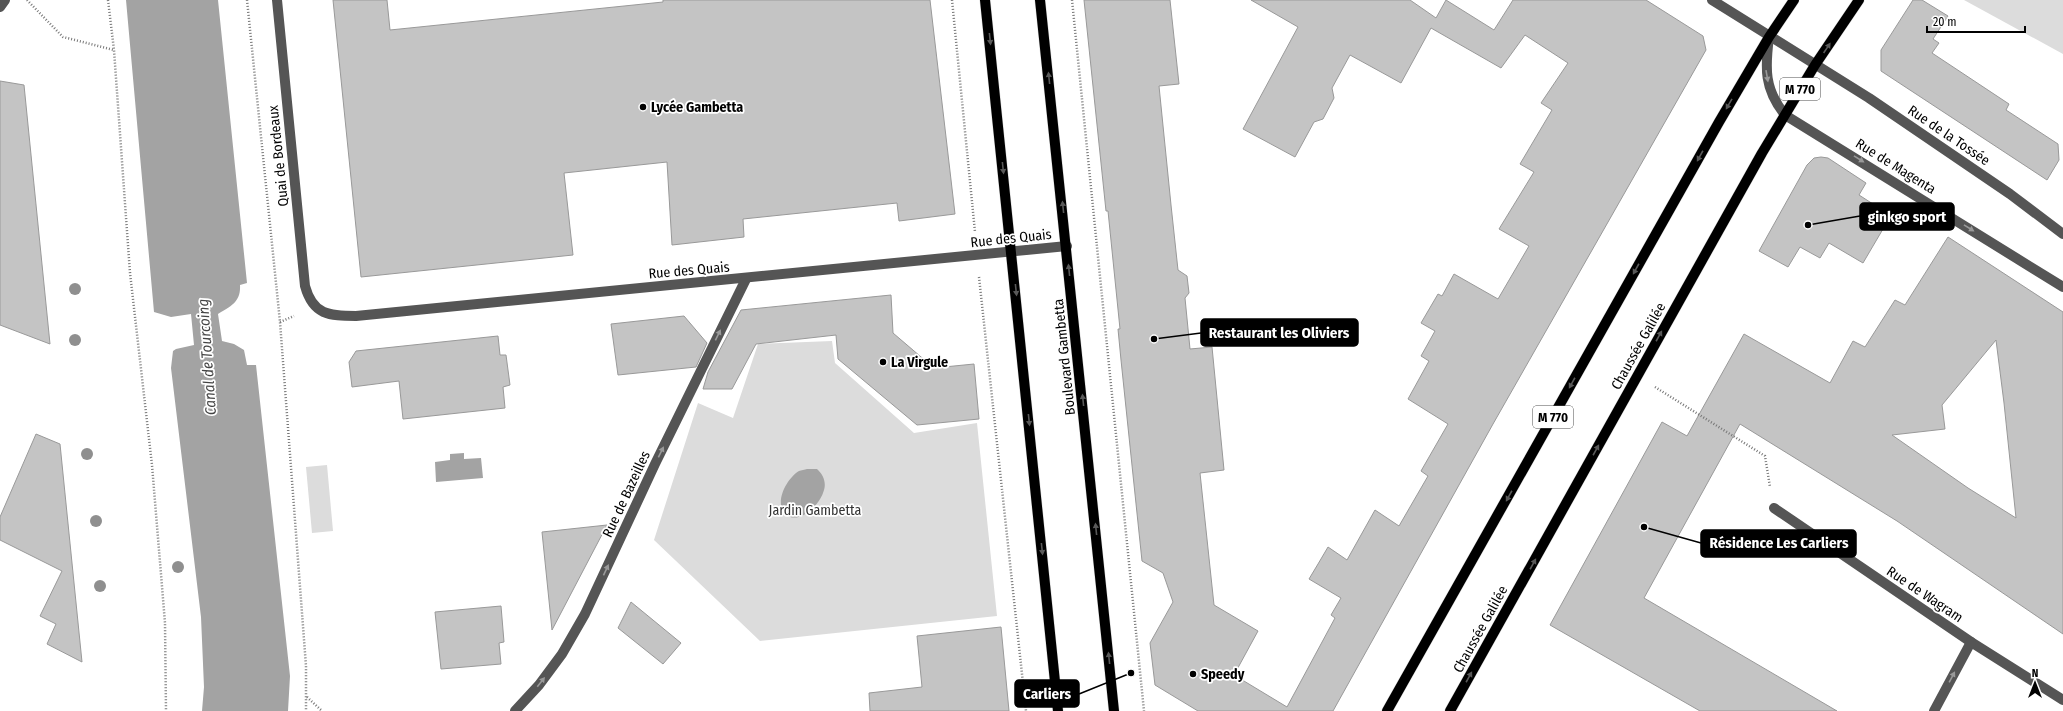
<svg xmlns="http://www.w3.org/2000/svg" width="2063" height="711" font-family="'Fira Sans Condensed',sans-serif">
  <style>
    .green { fill: #dcdcdc }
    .water { fill: #a3a3a3 }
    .building { fill: #c4c4c4; stroke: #999; fill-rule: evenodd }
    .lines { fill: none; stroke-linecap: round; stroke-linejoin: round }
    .major-casing { stroke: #dbdbdb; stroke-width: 11 }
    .path { stroke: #777; stroke-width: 2.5; stroke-dasharray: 1 2; stroke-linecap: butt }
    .minor { stroke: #555; stroke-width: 10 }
    .major { stroke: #000; stroke-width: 10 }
    .tree { fill: #8f8f8f }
    .oneway { fill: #595959 }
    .oneway2 { fill: #999 }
    .poi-dot { fill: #000; stroke: #fff; stroke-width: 1.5 }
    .labels { text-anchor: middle; stroke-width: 3.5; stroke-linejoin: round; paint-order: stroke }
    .shield { fill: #fff; stroke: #4c4c4c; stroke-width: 1 }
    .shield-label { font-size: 13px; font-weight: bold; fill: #000 }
    .poi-label { font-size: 14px; font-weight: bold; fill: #000; stroke: #fff; text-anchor: start }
    .street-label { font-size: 14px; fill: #000; stroke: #fff }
    .park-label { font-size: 14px; fill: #333; stroke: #fff }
    .water-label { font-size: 15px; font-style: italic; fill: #444; stroke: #fff }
    .leader { fill: none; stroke: #000; stroke-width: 1.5 }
    .callout-dot { fill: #000; stroke: #fff; stroke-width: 1.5 }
    .callout { fill: #000; stroke: #000; stroke-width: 1.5 }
    .callout-label { font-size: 15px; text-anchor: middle; font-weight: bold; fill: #fff }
  </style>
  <rect width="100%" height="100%" fill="#fff"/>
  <g class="green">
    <polygon points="1964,0 2063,0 2063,54"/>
    <polygon points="832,341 835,363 914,433 977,423 997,616 760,641 654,540 698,403 733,418 758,344"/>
    <polygon points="327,465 333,531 312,533 306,467"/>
  </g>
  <g class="water">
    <path d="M126,0H218L247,283L240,285C241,302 231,306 218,314L222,341L234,344L244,350L247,365H256L290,676L288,711H202L204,687L201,617L171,368L173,351L176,349L194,345L191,314L171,317L154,312Z"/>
    <polygon points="464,453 464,459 481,458 483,478 436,482 435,462 450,460 450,454"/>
    <path d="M807,469H817C824,475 827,484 823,493C819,505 799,526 785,514C774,502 787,478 799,471C801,470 805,470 807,469Z"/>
  </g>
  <g class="building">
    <polygon points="333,0 387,0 390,30 663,2 663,0 930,0 955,214 899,221 897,203 743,219 744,237 672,245 667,162 564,173 573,255 361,277"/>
    <polygon points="1084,0 1170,0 1179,84 1159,86 1171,205 1178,270 1187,276 1189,293 1185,298 1190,349 1212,347 1224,470 1200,473 1214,605 1258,631 1234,675 1287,707 1335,618 1331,615 1341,598 1309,579 1318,564 1328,547 1347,560 1375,510 1399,526 1428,476 1421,471 1448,424 1408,399 1429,361 1421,356 1435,331 1421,323 1438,294 1442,296 1454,274 1498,299 1529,246 1499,229 1534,172 1520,164 1552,110 1541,103 1568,63 1525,35 1501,68 1431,28 1401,83 1350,55 1332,88 1334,98 1323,119 1314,122 1295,157 1243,129 1298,27 1251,0 1410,0 1436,18 1446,0 1494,30 1513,0 1646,0 1703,36 1706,50 1493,424 1333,711 1198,711 1155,685 1150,643 1173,602 1163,573 1142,561 1121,360 1118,329 1120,329 1108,211 1106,211"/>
    <polygon points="1913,0 1922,0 1948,16 1933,39 1939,43 1932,53 2009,104 2006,110 2058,144 2059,160 2047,180 1881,71 1881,50"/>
    <polygon points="0,81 24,85 50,344 0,325"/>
    <polygon points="1821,157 1828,158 1866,183 1859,195 1887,213 1879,226 1883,229 1863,263 1829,243 1820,258 1800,247 1788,267 1759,251 1807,165 1814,158"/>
    <path d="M1948,237L2063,312V634L1897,521L1740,424L1644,598L1837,711H1700L1550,625L1662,422L1687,436L1744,334L1830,383L1853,341L1865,347L1895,300L1905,305ZM1996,340L2004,403L2016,518L1968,488L1892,435L1945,429L1942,405Z"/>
    <polygon points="891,295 893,333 934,368 974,364 979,419 917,425 838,359 836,335 756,344 732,389 703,389 708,372 741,310"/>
    <polygon points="684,316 707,343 696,367 618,375 611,324"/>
    <polygon points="498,336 500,355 506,355 510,385 503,387 505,408 403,419 399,381 352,387 349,362 356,351"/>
    <polygon points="36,434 60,444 82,662 47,644 56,624 40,616 62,571 0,540 0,517"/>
    <polygon points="607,525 552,630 542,532"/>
    <polygon points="631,602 681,643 663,664 618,628"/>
    <polygon points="501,606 504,642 499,643 501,664 441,669 435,612"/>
    <polygon points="1001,627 1009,711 870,711 869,693 922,687 917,636"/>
  </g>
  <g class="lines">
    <g class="major-casing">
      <g id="major">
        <polyline points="985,0 1058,711"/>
        <polyline points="1040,0 1114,711"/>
        <polyline points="1387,711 1719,122 1769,37 1794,0"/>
        <polyline points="1450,711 1762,153 1815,65 1859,0"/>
      </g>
    </g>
    <g class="path">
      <polyline points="27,0 63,37 114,50"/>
      <polyline points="108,0 114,50 130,273 152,465 165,623 166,711"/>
      <polyline points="247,0 280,322 306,666 306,711"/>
      <polyline points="952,0 975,232"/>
      <polyline points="1072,0 1144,711"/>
      <polyline points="979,277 1026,711"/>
      <polyline points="280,322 294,316"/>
      <polyline points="1655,387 1765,456 1770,487"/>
      <polyline points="307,697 322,711"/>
    </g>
    <g class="minor">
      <path d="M277,0L305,286C313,315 329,316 356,316L1067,246"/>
      <polyline points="1712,0 1869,98 2010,194 2063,234"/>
      <polyline points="0,7 5,0"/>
      <path d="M1769,37C1765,68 1764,89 1785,115L2063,287"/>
      <polyline points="1774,508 1971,642 2063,700"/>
      <polyline points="515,711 539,685 562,654 585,614 655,464 746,279"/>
      <polyline points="1934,711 1971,642"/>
    </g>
    <use href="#major" class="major"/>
  </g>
  <g class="tree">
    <circle cx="75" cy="289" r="6"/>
    <circle cx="75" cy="340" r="6"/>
    <circle cx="87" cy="454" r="6"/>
    <circle cx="96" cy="521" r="6"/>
    <circle cx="178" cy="567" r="6"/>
    <circle cx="100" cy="586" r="6"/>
  </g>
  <defs><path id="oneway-solid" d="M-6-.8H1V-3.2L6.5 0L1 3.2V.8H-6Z"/></defs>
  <g class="oneway">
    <use href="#oneway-solid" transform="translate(990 39) rotate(84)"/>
    <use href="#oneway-solid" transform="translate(1827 48) rotate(-56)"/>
    <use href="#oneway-solid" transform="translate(1049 78) rotate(-96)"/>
    <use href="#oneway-solid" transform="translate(1729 104) rotate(120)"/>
    <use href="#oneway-solid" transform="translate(1700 156) rotate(119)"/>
    <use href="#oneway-solid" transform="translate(1003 168) rotate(84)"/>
    <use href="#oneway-solid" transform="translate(1063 207) rotate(-96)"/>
    <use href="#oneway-solid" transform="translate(1636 269) rotate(119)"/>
    <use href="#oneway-solid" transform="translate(1069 270) rotate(-96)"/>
    <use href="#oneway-solid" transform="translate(1016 290) rotate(84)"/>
    <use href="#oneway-solid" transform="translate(1659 336) rotate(-61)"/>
    <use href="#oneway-solid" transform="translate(1572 383) rotate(119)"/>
    <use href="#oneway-solid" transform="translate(1083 400) rotate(-96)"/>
    <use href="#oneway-solid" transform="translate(1029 420) rotate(84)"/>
    <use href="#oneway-solid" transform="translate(1596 450) rotate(-61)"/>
    <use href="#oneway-solid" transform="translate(1509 496) rotate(119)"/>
    <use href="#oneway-solid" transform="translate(1096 529) rotate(-96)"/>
    <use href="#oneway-solid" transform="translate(1042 549) rotate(84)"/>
    <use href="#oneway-solid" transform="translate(1533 564) rotate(-61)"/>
    <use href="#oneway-solid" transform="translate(1109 658) rotate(-96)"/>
    <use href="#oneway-solid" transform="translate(1469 677) rotate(-61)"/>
  </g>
  <g class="oneway2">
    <use href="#oneway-solid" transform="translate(1767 76) rotate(80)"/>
    <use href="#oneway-solid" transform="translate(1859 159) rotate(32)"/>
    <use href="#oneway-solid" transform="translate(1969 228) rotate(32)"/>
    <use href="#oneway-solid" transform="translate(718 335) rotate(-64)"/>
    <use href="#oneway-solid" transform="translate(661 452) rotate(-64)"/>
    <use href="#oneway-solid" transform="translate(606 570) rotate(-65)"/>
    <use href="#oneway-solid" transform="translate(1952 677) rotate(-62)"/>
    <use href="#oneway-solid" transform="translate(541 682) rotate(-52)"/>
  </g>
  <g class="poi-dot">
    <circle cx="643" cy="107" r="4"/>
    <circle cx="883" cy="362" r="4"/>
    <circle cx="1193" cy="674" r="4"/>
  </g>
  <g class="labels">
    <g class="shield">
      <rect x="1780" y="78" width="40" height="22" rx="3"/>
      <rect x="1533" y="406" width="40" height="22" rx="3"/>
    </g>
    <g class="shield-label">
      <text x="1800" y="94">M 770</text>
      <text x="1553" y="422">M 770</text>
    </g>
    <g class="poi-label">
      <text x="651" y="112">Lycée Gambetta</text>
      <text x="891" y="367">La Virgule</text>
      <text x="1201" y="679">Speedy</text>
    </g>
    <g class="street-label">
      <text transform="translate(1949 135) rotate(34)" y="5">Rue de la Tossée</text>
      <text transform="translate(278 156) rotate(-96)" y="5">Quai de Bordeaux</text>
      <text transform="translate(1896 166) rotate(32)" y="5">Rue de Magenta</text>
      <text transform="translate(1011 238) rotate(-6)" y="5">Rue des Quais</text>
      <text transform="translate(689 270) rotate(-5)" y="5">Rue des Quais</text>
      <text transform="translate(1638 346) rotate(-61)" y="5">Chaussée Galilée</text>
      <text transform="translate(1064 357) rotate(-96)" y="5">Boulevard Gambetta</text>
      <text transform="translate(626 494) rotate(-65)" y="5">Rue de Bazeilles</text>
      <text transform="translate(1925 594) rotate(34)" y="5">Rue de Wagram</text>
      <text transform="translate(1480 629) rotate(-61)" y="5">Chaussée Galilée</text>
    </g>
    <g class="park-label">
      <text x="815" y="515">Jardin Gambetta</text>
    </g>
    <g class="water-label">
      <text transform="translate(207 357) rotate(-94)" y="5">Canal de Tourcoing</text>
    </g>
  </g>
  <path class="leader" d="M1808 225L1860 216M1154 339L1201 333M1644 527L1701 543M1131 673L1079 694"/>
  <g class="callout-dot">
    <circle cx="1808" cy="225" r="4"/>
    <circle cx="1154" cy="339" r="4"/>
    <circle cx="1644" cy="527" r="4"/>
    <circle cx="1131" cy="673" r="4"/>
  </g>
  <g class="callout">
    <rect x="1860" y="203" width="94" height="27" rx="4"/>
    <rect x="1201" y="319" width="157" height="27" rx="4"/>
    <rect x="1701" y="530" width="155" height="27" rx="4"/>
    <rect x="1015" y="680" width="64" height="27" rx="4"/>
  </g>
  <g class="callout-label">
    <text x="1907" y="222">ginkgo sport</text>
    <text x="1279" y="338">Restaurant les Oliviers</text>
    <text x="1779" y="548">Résidence Les Carliers</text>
    <text x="1047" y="699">Carliers</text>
  </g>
  <g transform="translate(2035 683)" stroke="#ffffff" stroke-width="3" paint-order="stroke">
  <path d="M0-3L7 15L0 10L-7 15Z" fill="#000000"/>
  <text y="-6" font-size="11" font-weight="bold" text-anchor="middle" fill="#000000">N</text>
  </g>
  <path d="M1927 26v6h98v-6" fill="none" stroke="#000000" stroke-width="2"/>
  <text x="1933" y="26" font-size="12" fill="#000000" stroke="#ffffff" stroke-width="3" paint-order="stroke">20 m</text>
</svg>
